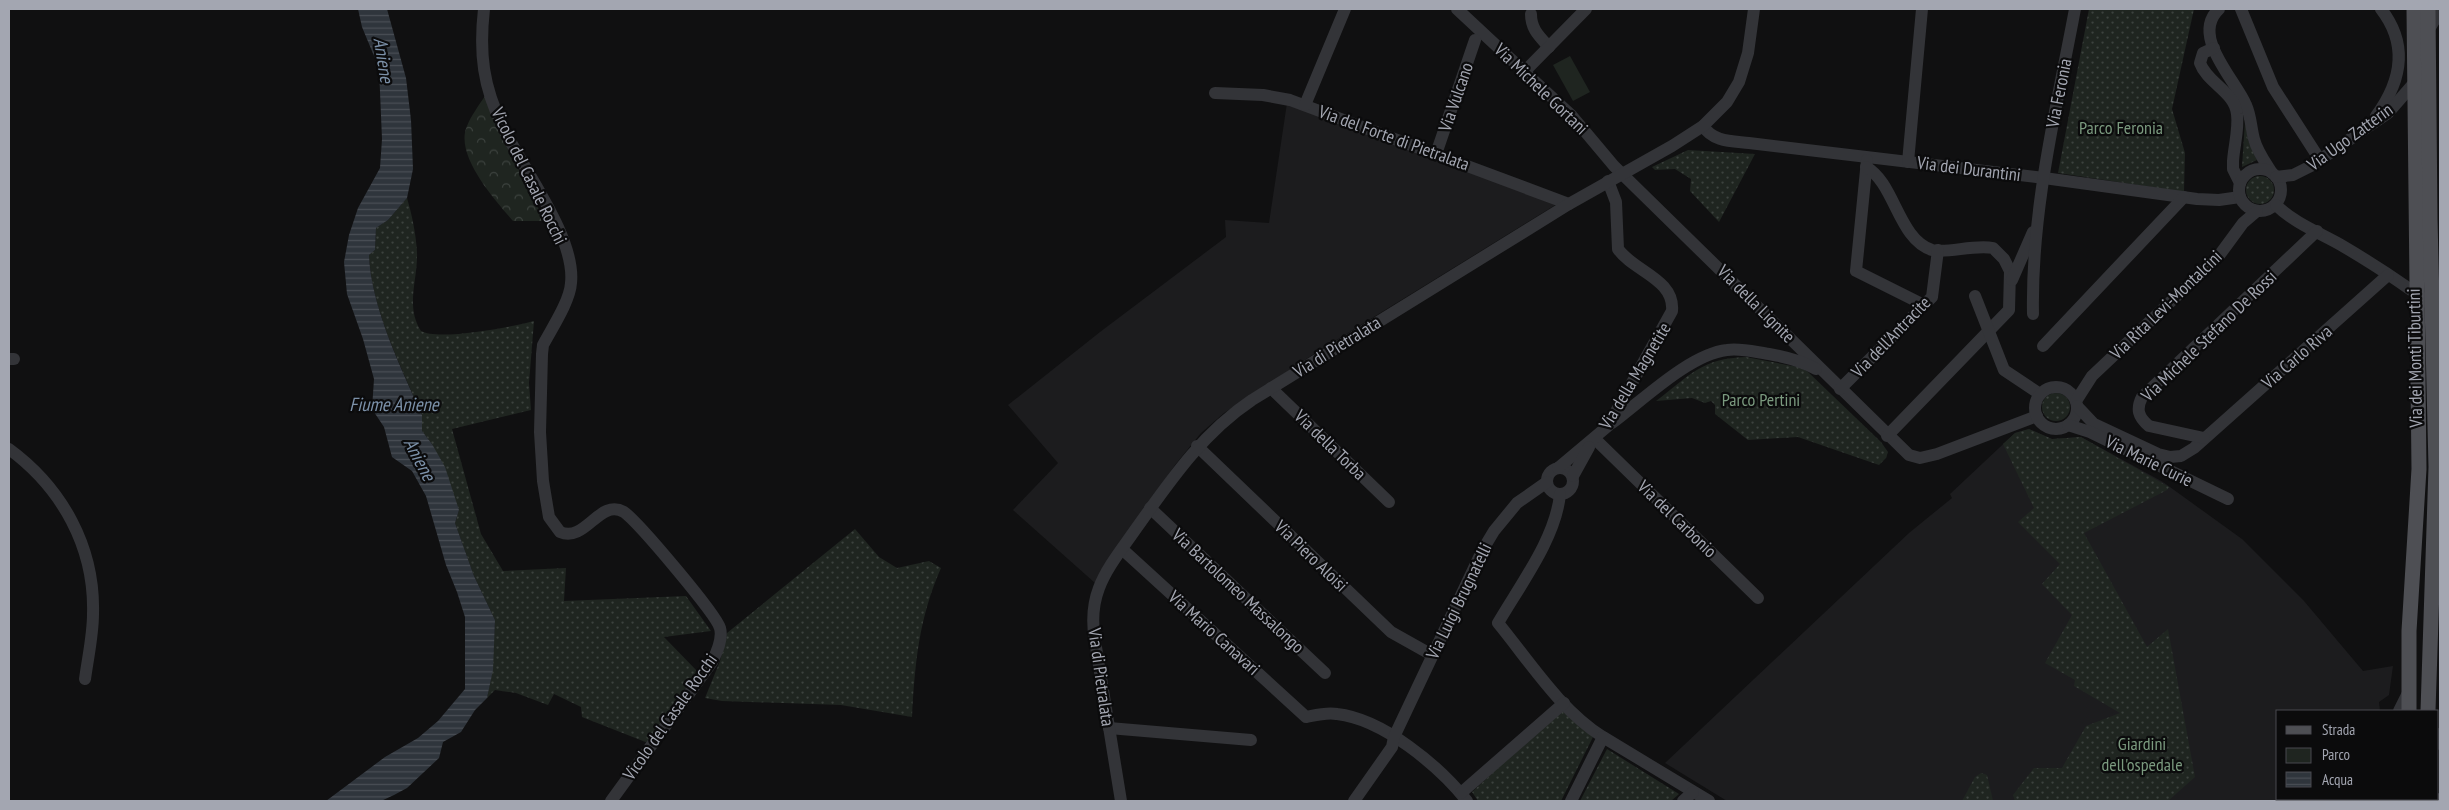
<svg xmlns="http://www.w3.org/2000/svg" width="2449" height="810" font-family="'PT Sans Narrow',sans-serif">
  <style>
    .built { fill: #1c1c1e }
    .green { fill: url(#green-dots) }
    .forest { fill: url(#forest-crowns) }
    .pitch { fill: #1f2520 }
    .water { fill: url(#water-rules) }
    .lines { fill: none; stroke-linecap: round; stroke-linejoin: round }
    .minor { stroke: #333438; stroke-width: 12 }
    .major { stroke: #4e4f54; stroke-width: 15 }
    .labels { text-anchor: middle; stroke-width: 4.5; stroke-linejoin: round; paint-order: stroke }
    .street-label { font-size: 18px; fill: #a3a6b1; stroke: #0b0b0c }
    .park-label { font-size: 18px; fill: #7b9a7f; stroke: #0b0b0c }
    .water-label { font-size: 19px; font-style: italic; fill: #7c91a9; stroke: #0b0b0c }
  </style>
  <defs>
    <pattern id="green-dots" width="8" height="8" patternUnits="userSpaceOnUse" patternTransform="scale(1.25)"><rect width="8" height="8" fill="#1f2520"/><path d="M2 2h.1M6 6h.1" fill="none" stroke="#3c423e" stroke-width="1.8" stroke-linecap="round"/></pattern>
    <pattern id="forest-crowns" width="20" height="18" patternUnits="userSpaceOnUse" patternTransform="scale(1.25)"><rect width="20" height="18" fill="#1f2520"/><path d="M2 6a3 3 0 1 1 6 0M12 15a3 3 0 1 1 6 0" fill="none" stroke="#3c423e"/></pattern>
    <pattern id="water-rules" width="6" height="5" patternUnits="userSpaceOnUse" patternTransform="scale(1.25)"><rect width="6" height="5" fill="#2f353c"/><path d="M0 2.5h6" fill="none" stroke="#4a4f56"/></pattern>
  </defs>
  <rect width="100%" height="100%" fill="#101011"/>
  <g class="built">
    <polygon points="1287,103 1557,204 1317,352 1224,413 1201,433 1175,465 1095,583 1013,510 1058,463 1008,405 1100,332 1226,237 1225,220 1269,223"/>
    <polygon points="2029,429 2052,439 2081,437 2163,482 2242,539 2304,601 2363,671 2393,666 2389,695 2379,702 2380,711 2278,711 2278,799 2391,799 2392,801 1727,801 1665,763 1909,533 1952,498 1950,494 2015,433"/>
  </g>
  <g class="green">
    <polygon points="2089,9 2194,9 2172,109 2185,153 2184,192 2058,173"/>
    <polygon points="2245,121 2248,140 2257,160 2242,167"/>
    <polygon points="1688,150 1755,154 1719,222 1690,191 1691,179 1675,169 1655,170 1652,167"/>
    <circle cx="2260" cy="190" r="14"/>
    <path d="M407,198C412,215 416,234 417,252C418,280 405,306 421,331C438,341 512,327 534,321L529,383L531,410L452,429L481,534L503,571L566,568L564,601L686,596L711,631L664,637L697,671L648,743L582,717L581,707L554,694L548,705L516,693L495,690L487,698L492,673L495,620L474,576L455,523L459,510L432,444L422,431V415C401,367 371,307 369,255L375,250L376,228L388,220Z"/>
    <path d="M1746,357L1798,367L1807,371L1881,442L1888,452L1886,458L1879,465L1798,437L1748,440L1715,414V405L1711,401L1705,403L1692,398L1656,401C1689,376 1702,358 1746,357Z"/>
    <circle cx="2056" cy="407" r="14"/>
    <polygon points="2029,429 2052,439 2081,437 2169,487 2167,490 2084,533 2147,647 2168,629 2195,777 2168,801 2015,801 2013,795 2034,768 2062,768 2086,726 2120,713 2074,686 2075,680 2045,663 2072,615 2042,584 2060,564 2018,522 2034,508 2003,444 2015,433"/>
    <path d="M855,529L879,557L897,568L929,561L941,568C919,618 915,662 912,717L841,705L722,701L705,698L720,661L727,633Z"/>
    <polygon points="1561,710 1593,737 1561,801 1478,801 1472,792"/>
    <polygon points="1607,749 1679,794 1671,801 1580,801"/>
    <polygon points="1981,773 1987,775 1993,801 1962,801 1975,777"/>
  </g>
  <path class="forest" d="M485,96L505,143L545,221H513C495,200 454,155 467,126C471,116 479,105 485,96Z"/>
  <polygon class="pitch" points="1570,56 1590,92 1573,101 1553,65"/>
  <path class="water" d="M358,9H387L406,78L411,120L413,169L407,198L388,220L376,228L375,250L369,255C371,307 401,368 422,415V431L432,444L445,467L459,510L455,523L474,576L495,620L493,670L487,698L475,710L461,732L443,742L439,758L407,788L394,795L381,801H326L385,757L418,738L438,721L465,689V617L457,592L446,565L426,496L412,471L392,457L384,427L372,409L374,379L363,339L347,294L344,262L349,235L358,208L380,168L382,139L379,68L362,27Z"/>
  <g class="lines">
    <g class="minor">
      <path d="M484,9C479,53 483,87 503,127C522,168 576,237 571,283C570,301 552,328 543,345L542,354L540,432L543,481L549,517L560,532C586,543 599,498 624,512C639,523 716,614 720,628C723,639 717,652 712,662L611,801"/>
      <polyline points="1457,9 1572,116 1614,166 1909,455 1920,458 1937,454 2037,416"/>
      <path d="M2219,9C2190,36 2235,79 2246,105C2251,116 2251,128 2254,139C2257,151 2265,162 2272,173"/>
      <polyline points="2241,9 2273,87 2320,160"/>
      <path d="M1531,14C1531,29 1539,36 1549,47"/>
      <polyline points="2429,29 2440,11"/>
      <path d="M2214,48L2203,53L2200,63C2207,83 2235,92 2237,114C2239,129 2234,146 2233,161V169L2240,183"/>
      <polyline points="1524,72 1586,9"/>
      <polyline points="1215,93 1263,95 1290,100 1569,204"/>
      <polyline points="1305,105 1345,9"/>
      <path d="M2376,116C2401,82 2409,45 2381,9"/>
      <path d="M1703,126C1713,142 1732,141 1749,143L2044,178L2197,199L2219,200L2240,197"/>
      <polyline points="1436,154 1475,40"/>
      <polyline points="1867,160 1856,271 1924,305"/>
      <polyline points="1908,162 1922,9"/>
      <path d="M1866,167C1895,183 1898,239 1932,250C1947,254 1974,244 1993,248L2004,259L2010,271L2009,310L1887,436"/>
      <circle cx="2260" cy="190" r="21"/>
      <polyline points="2276,177 2293,175 2311,166 2388,113 2415,82 2419,82"/>
      <path d="M2276,205C2294,223 2320,233 2341,245C2375,265 2409,287 2440,312"/>
      <polyline points="2012,280 2033,232"/>
      <polyline points="1975,296 2004,370 2040,394"/>
      <path d="M2033,314C2031,211 2056,110 2075,9"/>
      <polyline points="2043,346 2184,197"/>
      <polyline points="9,359 14,359"/>
      <circle cx="2056" cy="408" r="21"/>
      <polyline points="1271,388 1389,502"/>
      <polyline points="1840,389 1932,297 1938,250"/>
      <polyline points="2076,401 2092,376 2218,257 2243,223 2257,211"/>
      <polyline points="2077,406 2094,424 2158,454 2170,457 2181,456 2194,448 2388,275"/>
      <path d="M1612,423C1643,400 1690,354 1727,350C1741,348 1755,352 1769,354C1786,357 1802,361 1816,369"/>
      <polyline points="2068,425 2090,432 2228,499"/>
      <path d="M2204,438L2149,426C2138,417 2136,409 2142,397L2317,231"/>
      <polyline points="1595,439 1758,598"/>
      <polyline points="1197,446 1391,632 1432,655"/>
      <path d="M9,449C62,488 95,547 93,614C93,635 88,657 85,679"/>
      <circle cx="1560" cy="481" r="13"/>
      <path d="M1558,468L1608,426L1672,311C1675,279 1633,271 1618,249L1616,202L1608,181"/>
      <polyline points="1573,476 1589,447"/>
      <path d="M1560,494C1556,538 1520,585 1498,623C1530,662 1560,710 1603,737"/>
      <polyline points="1150,508 1325,673"/>
      <path d="M1122,549L1306,717C1316,715 1327,712 1337,714C1383,719 1439,766 1467,801"/>
      <polyline points="2399,711 2409,691"/>
      <polyline points="1109,728 1251,740"/>
      <polyline points="2438,734 2440,744"/>
      <polyline points="1461,793 1564,703"/>
      <polyline points="2399,799 2399,801"/>
      <path d="M1121,801L1095,641C1092,623 1092,606 1099,588C1106,569 1121,550 1133,533C1168,484 1201,434 1252,400L1569,204L1672,146L1703,126L1727,102L1739,82L1748,53L1754,9"/>
      <polyline points="1354,801 1392,747 1394,737 1482,551 1494,531 1517,503 1547,482"/>
      <polyline points="1571,801 1603,737 1709,801"/>
      <polyline points="1683,801 1693,792"/>
    </g>
    <g class="major">
      <polyline points="2409,711 2409,631 2419,469 2414,9"/>
      <polyline points="2428,711 2436,467 2430,219 2428,9"/>
      <polyline points="2415,799 2415,801"/>
      <polyline points="2434,799 2435,801"/>
    </g>
  </g>
  <g class="labels">
    <g class="street-label">
      <text transform="translate(1541 89) rotate(44)" y="6">Via Michele Gortani</text>
      <text transform="translate(2059 93) rotate(-79)" y="6">Via Feronia</text>
      <text transform="translate(1456 97) rotate(-71)" y="6">Via Vulcano</text>
      <text transform="translate(2350 137) rotate(-36)" y="6">Via Ugo Zatterin</text>
      <text transform="translate(1394 138) rotate(20)" y="6">Via del Forte di Pietralata</text>
      <text transform="translate(1969 169) rotate(7)" y="6">Via dei Durantini</text>
      <text transform="translate(529 176) rotate(64)" y="6">Vicolo del Casale Rocchi</text>
      <text transform="translate(1756 304) rotate(45)" y="6">Via della Lignite</text>
      <text transform="translate(2166 305) rotate(-44)" y="6">Via Rita Levi-Montalcini</text>
      <text transform="translate(2209 336) rotate(-44)" y="6">Via Michele Stefano De Rossi</text>
      <text transform="translate(1891 337) rotate(-46)" y="6">Via dell'Antracite</text>
      <text transform="translate(1337 347) rotate(-32)" y="6">Via di Pietralata</text>
      <text transform="translate(2297 357) rotate(-41)" y="6">Via Carlo Riva</text>
      <text transform="translate(2415 358) rotate(-91)" y="6">Via dei Monti Tiburtini</text>
      <text transform="translate(1635 376) rotate(-59)" y="6">Via della Magnetite</text>
      <text transform="translate(1330 445) rotate(44)" y="6">Via della Torba</text>
      <text transform="translate(2149 461) rotate(26)" y="6">Via Marie Curie</text>
      <text transform="translate(1677 519) rotate(44)" y="6">Via del Carbonio</text>
      <text transform="translate(1311 556) rotate(44)" y="6">Via Piero Aloisi</text>
      <text transform="translate(1238 591) rotate(43)" y="6">Via Bartolomeo Massalongo</text>
      <text transform="translate(1459 601) rotate(-64)" y="6">Via Luigi Brugnatelli</text>
      <text transform="translate(1214 633) rotate(42)" y="6">Via Mario Canavari</text>
      <text transform="translate(1101 677) rotate(82)" y="6">Via di Pietralata</text>
      <text transform="translate(670 717) rotate(-55)" y="6">Vicolo del Casale Rocchi</text>
    </g>
    <g class="park-label">
      <text x="2121" y="134">Parco Feronia</text>
      <text x="1761" y="406">Parco Pertini</text>
      <text x="2142" y="750">Giardini<tspan x="2142" dy="21">dell'ospedale</tspan></text>
    </g>
    <g class="water-label">
      <text transform="translate(384 60) rotate(81)" y="7">Aniene</text>
      <text x="394" y="411">Fiume Aniene</text>
      <text transform="translate(420 459) rotate(62)" y="7">Aniene</text>
    </g>
  </g>
  <rect width="2449" height="810" fill="none" stroke="#a3a6b1" stroke-width="20"/>
  <rect x="2276" y="710" width="162" height="90" fill="#0b0b0c" stroke="#48494e"/>
  <rect x="2286" y="726" width="25" height="8" fill="#4e4f54" stroke="#48494e"/>
  <text x="2322" y="735" font-size="15" fill="#a3a6b1">Strada</text>
  <rect x="2286" y="748" width="25" height="15" fill="#1f2520" stroke="#48494e"/>
  <text x="2322" y="760" font-size="15" fill="#a3a6b1">Parco</text>
  <rect x="2286" y="772" width="25" height="15" fill="url(#water-rules)" stroke="#48494e"/>
  <text x="2322" y="785" font-size="15" fill="#a3a6b1">Acqua</text>
</svg>
